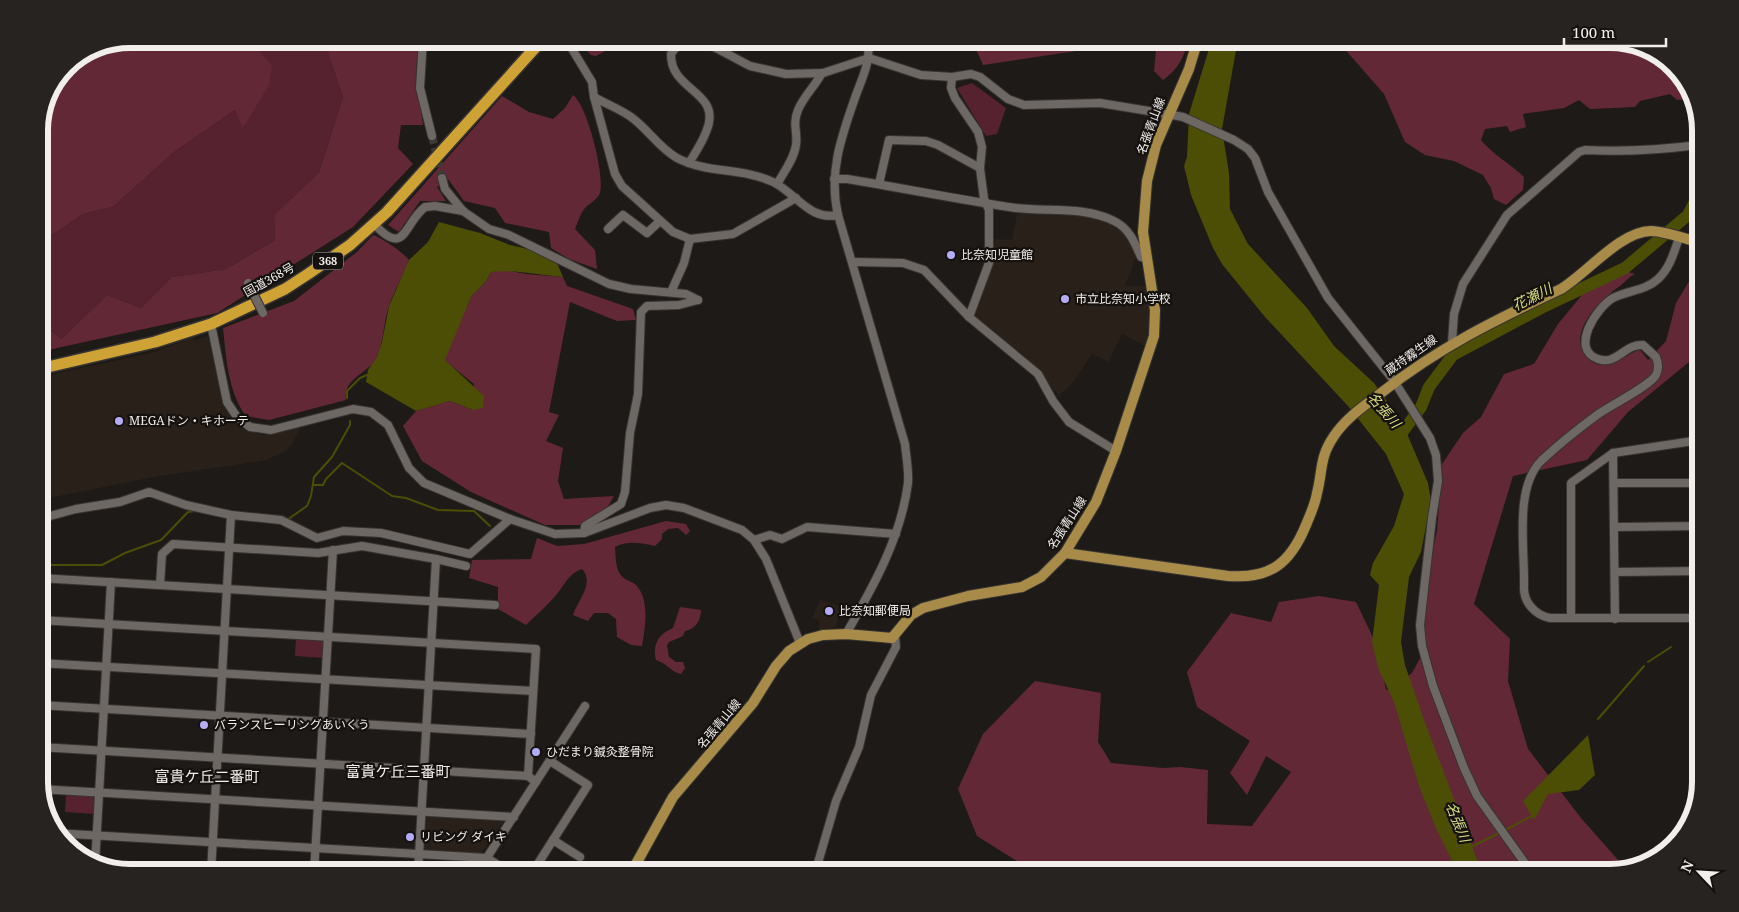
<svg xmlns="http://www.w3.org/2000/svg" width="1739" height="912" font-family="'Noto Serif','Noto Sans JP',serif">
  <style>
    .built { fill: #292019 }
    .green { fill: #56222f }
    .forest { fill: #632836 }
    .water { fill: #4c4e06 }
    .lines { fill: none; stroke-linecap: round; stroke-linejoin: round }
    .stream { stroke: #4c4e06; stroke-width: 2 }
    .river { stroke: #4c4e06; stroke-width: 12 }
    .minor-tunnel { stroke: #3e3a37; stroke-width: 8; stroke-dasharray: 8 4; stroke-linecap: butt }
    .minor-casing { stroke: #373432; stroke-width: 10 }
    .major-casing { stroke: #373432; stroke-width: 12 }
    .highway-casing { stroke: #373432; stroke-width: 14 }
    .minor { stroke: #6d6864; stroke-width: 8 }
    .major { stroke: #a88b48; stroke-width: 10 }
    .highway { stroke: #cfa236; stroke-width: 11 }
    .minor-bridge-casing { stroke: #373432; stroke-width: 10; stroke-linecap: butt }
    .minor-bridge { stroke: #6d6864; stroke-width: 8 }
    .poi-dot { fill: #b5acf8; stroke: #15110f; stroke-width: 2 }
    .labels { text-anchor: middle; stroke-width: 4.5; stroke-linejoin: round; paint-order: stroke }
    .shield { fill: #15110f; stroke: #afacaa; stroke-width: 1 }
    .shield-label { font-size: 11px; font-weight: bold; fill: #f1eeec }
    .street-label { font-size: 12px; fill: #f1eeec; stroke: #15110f }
    .poi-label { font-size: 12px; fill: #f1eeec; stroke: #15110f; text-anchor: start }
    .water-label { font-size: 14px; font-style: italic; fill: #d8de80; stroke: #15110f }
    .quarter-label { font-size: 15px; fill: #f1eeec; stroke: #15110f }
    .rim { fill: none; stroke: #f1eeec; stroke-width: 6 }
  </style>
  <rect width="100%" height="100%" fill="#1e1a17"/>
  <g class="built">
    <polygon points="1036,209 1089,216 1119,226 1132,243 1137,255 1125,286 1149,286 1152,311 1147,347 1122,334 1108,362 1092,354 1074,381 1059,396 1022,353 981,325 973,315 989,271 995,239 1012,240 1018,210"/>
    <polygon points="207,336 210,341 222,403 230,416 238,426 246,430 263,435 301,426 292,444 287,450 267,460 159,476 39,500 39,377 155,352 193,337 194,341"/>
    <polygon points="820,600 841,606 836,627 819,630 819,620 812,618"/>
    <polygon points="428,814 502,819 503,822 480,855 426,851 422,848 425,817"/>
  </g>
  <g class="green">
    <polygon points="231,39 333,39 328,54 343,97 319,172 274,215 275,240 226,269 172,277 141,308 107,295 61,339 39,320 39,244 83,214 113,207 174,152 235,110 244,128 258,50"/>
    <polygon points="972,83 1006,108 997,134 986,136 957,88"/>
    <polygon points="296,637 322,639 325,642 324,658 295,656"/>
    <polygon points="66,794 93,795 96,799 95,814 65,812"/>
  </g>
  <g class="forest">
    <polygon points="129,39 231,39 258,50 272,65 269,85 243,128 235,110 174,152 113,207 83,214 39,244 39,124 65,65 95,46"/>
    <polygon points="333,39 418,39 416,75 423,125 401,125 398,148 413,164 353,227 217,313 39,352 39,320 61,339 107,295 141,308 172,277 226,269 275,240 274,215 319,172 343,97 328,54"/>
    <polygon points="576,39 612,39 607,50 596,56 591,55"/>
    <polygon points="979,39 1121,39 1090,49 983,65 975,47"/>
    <path d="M1157,39H1189C1184,56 1179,69 1163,80L1154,71Z"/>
    <path d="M1336,39H1610L1650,48L1685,79L1692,99L1677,100L1670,94L1640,101L1635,107L1590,109L1579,100L1564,108L1523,114L1526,127L1510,132L1507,126L1485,129L1481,140C1492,154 1511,164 1524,177L1523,190L1506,205L1494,199L1491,188L1483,175L1454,161L1425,155L1405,142L1384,94Z"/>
    <path d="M573,95C587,104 607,181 599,195C596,200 589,204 585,208C580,214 578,222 575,229L595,250L597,269L569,259L551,248L549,232L505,223L495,208L464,201L448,179L437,187L446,201H420L399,232L388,225L502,96L529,112L553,119L565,108Z"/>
    <path d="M373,235C382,238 404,253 409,260C403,276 394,291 389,306C383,323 384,343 376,359C366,375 343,378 346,400L269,420L246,416C228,392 226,357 223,328L294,301L357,252Z"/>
    <path d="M1700,263V353L1628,412L1587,460L1513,476L1474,604L1510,639L1508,681L1528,749L1581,818L1626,869L1610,873H1091L1083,869L1036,873L977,836L958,789L983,734L1035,681L1101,693L1098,742L1111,763L1163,768L1180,767L1208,770L1207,824L1252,826L1291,772L1266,756L1247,795L1230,773L1250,741L1197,707L1187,672L1231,613L1271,622L1279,602L1319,596L1356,602L1377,646L1386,690L1394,687L1412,673L1425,649L1426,642L1419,608L1437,531L1442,464L1463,433L1481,417L1504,374L1534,364L1558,324L1586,290L1625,271L1635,274C1627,278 1625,283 1617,288C1600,301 1568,331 1585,355C1590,362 1597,365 1605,365C1618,365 1628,352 1640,350L1648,360L1666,341L1676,303Z"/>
    <polygon points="506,270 526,274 563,277 567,286 633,309 636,320 617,321 570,302 549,412 559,415 546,441 563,448 558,481 564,499 614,496 607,508 580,525 545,525 471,492 422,461 403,426 416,411 450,401 473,410 474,384 444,360 471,297 486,281 491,272"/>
    <path d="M666,521L686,524L690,531L686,535L678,528L668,529L662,534V539L655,546C642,543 627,540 615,547C616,558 615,572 625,579C628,581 633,582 636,585C650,599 645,629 642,646L631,645L617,637L616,619L608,613H594L588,621L573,615C578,600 595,583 582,569C568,574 566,583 557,594C548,605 536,615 526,625L498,609V587L469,578L472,560L531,559L537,538L557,546L584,544Z"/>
    <path d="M680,607L701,610C701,620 696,629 685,631L683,636L669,642L667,646L669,657L676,662H683L685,668L681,674C671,672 667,663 656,660C652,644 659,634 673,628Z"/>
  </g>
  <g class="water">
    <polygon points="1212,39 1238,39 1222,129 1229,173 1230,209 1248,244 1307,308 1334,346 1374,383 1402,422 1428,483 1431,501 1421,552 1409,577 1401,642 1405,665 1424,720 1482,873 1458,873 1436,828 1419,786 1394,702 1378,668 1372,642 1379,585 1370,575 1373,563 1394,526 1404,494 1386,454 1348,406 1265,317 1222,264 1213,248 1191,195 1184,166 1187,157 1189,114"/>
    <path d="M439,222L480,233L510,245L528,249L557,263L563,277C539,275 514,269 491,272L486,281L471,297L445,360L484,396L483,408L473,410L450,401L416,411L366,382L368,370L377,357L382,342L389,306L409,260L428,242Z"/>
    <polygon points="1588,735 1595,775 1579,790 1548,794 1534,820 1523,801"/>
  </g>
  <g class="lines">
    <g class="stream">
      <polyline points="347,398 347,391 360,378 367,375"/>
      <polyline points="313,485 323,485 326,479 342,463 392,496 406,498 438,510 474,511 490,526"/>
      <polyline points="238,519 268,522"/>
      <polyline points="287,520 307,506 311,496 314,477 332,457 350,425 350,421"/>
      <polyline points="39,565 102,565 125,553 161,540 188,512 195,511"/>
      <polyline points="1648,662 1671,647"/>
      <polyline points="1598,719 1644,666"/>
      <polyline points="1505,830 1532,816"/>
      <polyline points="1469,848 1501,832"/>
    </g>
    <polyline class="river" points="1395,442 1421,407 1429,387 1453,355 1543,307 1625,268 1688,215 1700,192"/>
    <polyline class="minor-tunnel" points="432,136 442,178"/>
    <g class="minor-casing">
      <g id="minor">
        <polyline points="423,39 420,88 432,136"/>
        <polyline points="566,39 592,82 594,97 615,174 622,186 673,232 690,239 733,234 796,198"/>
        <path d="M682,39L671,54C670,92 724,91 706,132C702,143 695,153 689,163"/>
        <polyline points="699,39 750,66 786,74 823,73 869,58 921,75 952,77 971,74 980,77 1008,99 1024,105 1100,103 1167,114 1183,117 1234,140 1248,149 1255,158 1268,192 1328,298 1394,381 1430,438 1436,455 1438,481 1432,518 1420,625 1422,646 1433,686 1464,768 1477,796 1532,873"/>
        <polyline points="952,77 951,88 955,98 978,132 982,147 980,168 984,199 989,210 989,263 969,317"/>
        <path d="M594,97C606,104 620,109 631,117C648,129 658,147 677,158C708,174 741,167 773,182C796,193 809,221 838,215"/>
        <polyline points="442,178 445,189 463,211 489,229 509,235 609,284 631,289 686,294 698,300"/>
        <path d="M834,179H847C903,188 960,200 1016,208C1049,212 1084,206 1114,221C1129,228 1135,243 1141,257L1146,258"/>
        <path d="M777,184C784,172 794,159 796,145C798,132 792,125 798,110C804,96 815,86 822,73"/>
        <polyline points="879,184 889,140 926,141 938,145 980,168"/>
        <path d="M374,224C406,258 403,224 425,207L435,206L463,211"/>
        <polyline points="608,229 623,215 647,233 660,221"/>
        <path d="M1679,238C1674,252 1670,268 1658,279C1645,291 1629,290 1613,298C1597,307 1569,349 1598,359C1616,366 1626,343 1643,345L1656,357C1658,362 1659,369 1656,375C1650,386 1609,406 1597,415C1578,429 1558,445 1541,461C1514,488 1525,550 1524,586C1523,602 1535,615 1550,618H1700"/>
        <polyline points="854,262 903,263 924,270 969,317 1038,374 1053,401 1069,422 1116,451"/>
        <polyline points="671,292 684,263 690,239"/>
        <polyline points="211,324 227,402 237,417 250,427 271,430 353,409 371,412 388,425 409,468 424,483 510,519 555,534 584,533 650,508 666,505 684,508 742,530 754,540 766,559 800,643"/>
        <path d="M1452,342L1454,314L1463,284L1507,215L1579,152L1585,150C1624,152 1659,150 1698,145L1700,123"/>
        <polyline points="1613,453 1700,440"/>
        <polyline points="1615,483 1700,483"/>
        <polyline points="39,519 76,509 120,502 149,492 186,505 231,515 281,520 317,538 343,531 381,533 470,554 510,519"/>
        <polyline points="1615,527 1700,526"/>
        <polyline points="584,533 585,526 621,504 625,492 630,433 638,394 641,312 647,306 679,305 698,300"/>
        <polyline points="754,540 770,535 782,539 807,527 896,534"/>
        <polyline points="436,559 466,566"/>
        <polyline points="1615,572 1700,571"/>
        <polyline points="39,578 495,605"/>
        <polyline points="160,585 162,554 173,544 318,553 362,546 436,559 418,873"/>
        <polyline points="1571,618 1571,483 1613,453 1615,619"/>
        <polyline points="39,620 536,649 528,776"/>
        <path d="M846,634C873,587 901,538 908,483C909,470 906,456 905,444L838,215C828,172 842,135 856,95C863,76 872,59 867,39"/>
        <polyline points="39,663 533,691"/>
        <polyline points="39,705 531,734"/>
        <polyline points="39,747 528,776 536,782"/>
        <polyline points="39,789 514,817"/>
        <polyline points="54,833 487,858 511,873"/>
        <polyline points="553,840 580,857"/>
        <polyline points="95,865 111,582"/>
        <polyline points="211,873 231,515"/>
        <polyline points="314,873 333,550"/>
        <polyline points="477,873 585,706"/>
        <polyline points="532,873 588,785 550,761"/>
        <polyline points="815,873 836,801 859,747 871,695 896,647 895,637"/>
      </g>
    </g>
    <g class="major-casing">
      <g id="major">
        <path d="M1065,553L1228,576C1270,579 1290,564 1306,525C1310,515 1315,505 1317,493C1323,470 1319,458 1334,436C1346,418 1364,406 1381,393C1438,348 1495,320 1561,289C1587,273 1621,231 1651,231C1664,231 1687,239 1700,243"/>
        <polyline points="631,873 673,797 753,703 776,666 789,651 808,639 823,635 846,634 892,638 911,615 923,608 968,596 1022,587 1041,577 1065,553 1096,502 1116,451 1154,336 1155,310 1143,232 1147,181 1156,145 1189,69 1198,39"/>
      </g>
    </g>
    <g class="highway-casing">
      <polyline id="highway" points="39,369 155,342 211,324 285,289 308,274 350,245 387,212 543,39"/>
    </g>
    <use href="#minor" class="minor"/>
    <use href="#major" class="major"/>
    <use href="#highway" class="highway"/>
    <g class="minor-bridge-casing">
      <polyline id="minor-bridge" points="248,283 263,313"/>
    </g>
    <use href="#minor-bridge" class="minor-bridge"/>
  </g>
  <g class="poi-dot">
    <circle cx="951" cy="255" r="5"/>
    <circle cx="1065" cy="299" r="5"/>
    <circle cx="119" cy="421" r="5"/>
    <circle cx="829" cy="611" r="5"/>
    <circle cx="204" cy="725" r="5"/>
    <circle cx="536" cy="752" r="5"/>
    <circle cx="410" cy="837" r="5"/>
  </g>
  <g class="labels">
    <rect class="shield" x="313" y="252.5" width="30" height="17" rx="4"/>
    <g class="shield-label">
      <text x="328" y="265">368</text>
    </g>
    <g class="street-label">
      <text transform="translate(1151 126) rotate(-70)" y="4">名張青山線</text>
      <text transform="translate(269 280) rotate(-29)" y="4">国道368号</text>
      <text transform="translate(1411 355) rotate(-35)" y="4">蔵持霧生線</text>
      <text transform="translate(1067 523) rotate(-57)" y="4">名張青山線</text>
      <text transform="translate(719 724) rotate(-50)" y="4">名張青山線</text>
    </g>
    <g class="poi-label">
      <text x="961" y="259">比奈知児童館</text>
      <text x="1075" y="303">市立比奈知小学校</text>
      <text x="129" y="425">MEGAドン・キホーテ</text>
      <text x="839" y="615">比奈知郵便局</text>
      <text x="214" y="729">バランスヒーリングあいくう</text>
      <text x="546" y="756">ひだまり鍼灸整骨院</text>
      <text x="420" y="841">リビング ダイキ</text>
    </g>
    <g class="water-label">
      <text transform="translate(1532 297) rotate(-27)" y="5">花瀬川</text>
      <text transform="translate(1384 410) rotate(49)" y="5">名張川</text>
      <text transform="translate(1458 822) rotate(68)" y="5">名張川</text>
    </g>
    <g class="quarter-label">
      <text x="398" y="777">富貴ケ丘三番町</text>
      <text x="207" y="782">富貴ケ丘二番町</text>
    </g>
  </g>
  <path d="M0 0H1739V912H0ZM130 48H1610A82 82 0 0 1 1692 130V782A82 82 0 0 1 1610 864H130A82 82 0 0 1 48 782V130A82 82 0 0 1 130 48Z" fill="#272321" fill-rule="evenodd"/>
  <path class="rim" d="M130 48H1610A82 82 0 0 1 1692 130V782A82 82 0 0 1 1610 864H130A82 82 0 0 1 48 782V130A82 82 0 0 1 130 48Z"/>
  <g transform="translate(1699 872) rotate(295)" stroke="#15110f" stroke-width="4" paint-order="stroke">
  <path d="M0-4L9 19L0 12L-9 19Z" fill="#f1eeec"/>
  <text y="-8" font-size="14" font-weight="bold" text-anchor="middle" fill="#f1eeec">N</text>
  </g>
  <path d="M1564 38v8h102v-8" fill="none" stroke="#f1eeec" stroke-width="2.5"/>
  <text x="1572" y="38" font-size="15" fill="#f1eeec" stroke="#15110f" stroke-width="4" paint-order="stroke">100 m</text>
</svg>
